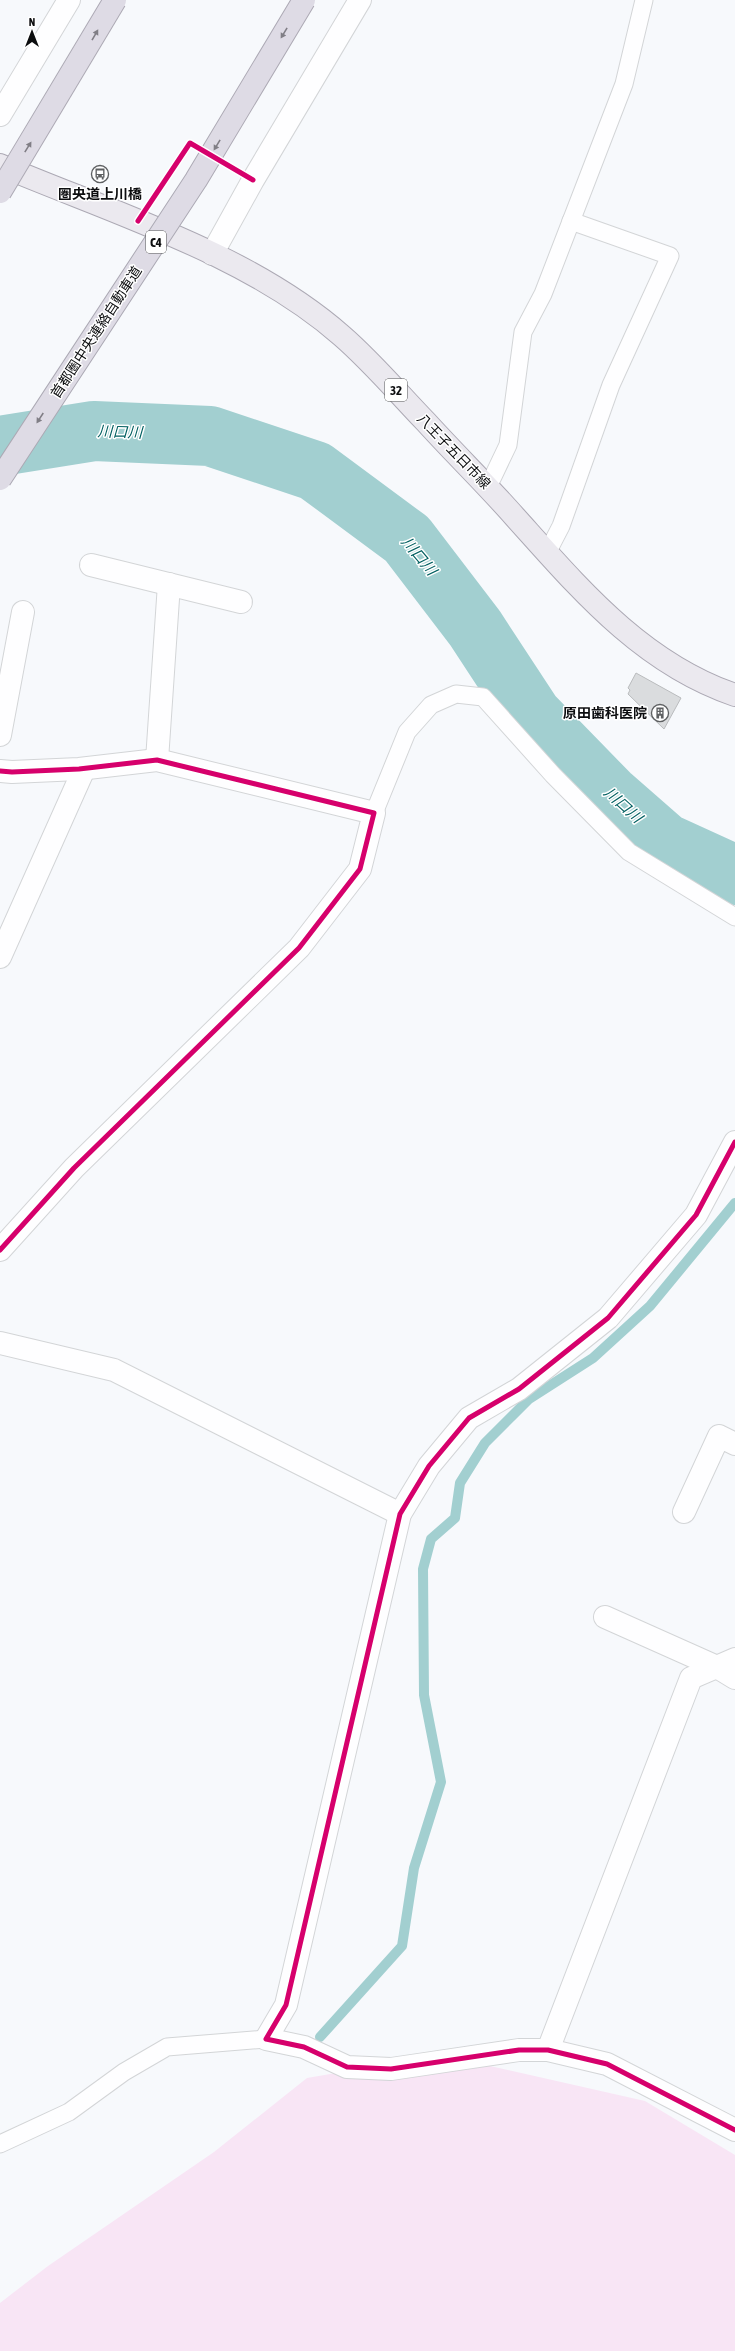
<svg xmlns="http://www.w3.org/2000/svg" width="735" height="2351" font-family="'Asap Condensed','Noto Sans JP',sans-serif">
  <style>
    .green { fill: #f8e5f5 }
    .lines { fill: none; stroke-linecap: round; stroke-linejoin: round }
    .stream { stroke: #a2cfd0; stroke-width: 10 }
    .river { stroke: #a2cfd0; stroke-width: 60 }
    .building { fill: #dadcde; stroke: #babcbe }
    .lane-casing { stroke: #d3d5d7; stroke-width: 19 }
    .street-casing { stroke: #d3d5d7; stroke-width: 24 }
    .primary-casing { stroke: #aca9b4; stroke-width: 24 }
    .lane { stroke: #fefeff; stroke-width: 17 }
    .street { stroke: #fefeff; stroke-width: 22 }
    .primary { stroke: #ebe9ef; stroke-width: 22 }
    .highway-bridge-casing { stroke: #aca9b4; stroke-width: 24; stroke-linecap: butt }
    .highway-bridge { stroke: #dedbe5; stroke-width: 22 }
    .cycleway-casing { stroke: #fff; stroke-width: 8 }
    .cycleway { stroke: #d6006c; stroke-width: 5 }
    .oneway { fill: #807e85 }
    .labels { text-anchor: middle; stroke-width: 3; stroke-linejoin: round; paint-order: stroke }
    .shield { fill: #fff; stroke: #555657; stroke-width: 1 }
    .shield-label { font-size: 13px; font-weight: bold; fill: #0c0d0f }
    .poi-label { font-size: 14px; font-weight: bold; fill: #0c0d0f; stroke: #fff }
    .street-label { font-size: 14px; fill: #0c0d0f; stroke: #fff }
    .water-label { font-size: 15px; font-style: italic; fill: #005f60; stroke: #fff }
  </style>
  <rect width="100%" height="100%" fill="#f7f9fc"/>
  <polygon class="green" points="441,2055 645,2101 735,2155 735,2351 0,2351 0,2303 48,2266 214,2152 307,2078"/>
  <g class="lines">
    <polyline class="stream" points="320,2037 402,1946 414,1868 441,1782 424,1695 423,1569 431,1539 455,1518 460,1483 485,1443 529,1399 593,1358 650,1306 735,1203"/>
    <polyline class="river" points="0,446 94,431 210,436 315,471 407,539 475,628 532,715 609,794 665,843 735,875"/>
  </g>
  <polygon class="building" points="636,673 681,698 664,729 628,694 630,690 628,688"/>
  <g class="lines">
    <g class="lane-casing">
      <g id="lane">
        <polyline points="488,487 508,445 523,332 543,294 624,84 644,0"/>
        <polyline points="547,553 561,526 611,385 670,256 571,221"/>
        <polyline points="374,813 407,732 431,705 456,694 483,697 553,775 629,852 735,917"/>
        <polyline points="0,2144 69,2112 124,2072 167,2047 266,2039"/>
      </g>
    </g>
    <g class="street-casing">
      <g id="street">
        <polyline points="0,115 69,0"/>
        <polyline points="212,254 253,180 360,0"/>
        <polyline points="91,565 241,602"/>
        <polyline points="0,735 23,612"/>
        <polyline points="157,760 169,584"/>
        <polyline points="0,771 12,772 79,769 157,760 374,813 360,869 299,948 74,1168 0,1250"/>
        <polyline points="0,957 84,769"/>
        <polyline points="735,1142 696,1215 608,1318 519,1389 469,1418 429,1466 400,1514 286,2005 266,2039 304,2047 347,2067 391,2069 519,2050 548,2050 607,2064 735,2130"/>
        <polyline points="0,1343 114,1370 400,1514"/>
        <polyline points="684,1512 719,1436 735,1444"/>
        <polyline points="605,1617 717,1667 735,1678"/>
        <polyline points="548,2050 691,1678 735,1659"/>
      </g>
    </g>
    <g class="primary-casing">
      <path id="primary" d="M0,165C113,213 249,254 342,336C372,362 398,393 426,422C455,454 486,484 515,517C579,588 641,663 735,695"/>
    </g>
    <use href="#lane" class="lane"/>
    <use href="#street" class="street"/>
    <use href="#primary" class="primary"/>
    <g class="highway-bridge-casing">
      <g id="highway-bridge">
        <polyline points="0,192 115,0"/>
        <polyline points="0,479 196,180 304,0"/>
      </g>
    </g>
    <use href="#highway-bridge" class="highway-bridge"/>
    <g class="cycleway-casing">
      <g id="cycleway">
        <polyline points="138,221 190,143 253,180"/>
        <polyline points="0,771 12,772 79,769 157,760 374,813 360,869 299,948 74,1168 0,1250"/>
        <polyline points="735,1142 696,1215 608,1318 519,1389 469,1418 429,1466 400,1514 286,2005 266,2039 304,2047 347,2067 391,2069 519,2050 548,2050 607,2064 735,2130"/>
      </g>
    </g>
    <use href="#cycleway" class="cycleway"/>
  </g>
  <defs><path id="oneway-solid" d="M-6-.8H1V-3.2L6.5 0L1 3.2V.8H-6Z"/></defs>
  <g class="oneway">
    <use href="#oneway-solid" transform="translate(284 33) rotate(121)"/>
    <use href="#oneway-solid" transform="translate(95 35) rotate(-60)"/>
    <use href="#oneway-solid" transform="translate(217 145) rotate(121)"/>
    <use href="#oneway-solid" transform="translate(28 147) rotate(-58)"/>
    <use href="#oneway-solid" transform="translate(40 418) rotate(123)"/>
  </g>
  <defs>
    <g id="bus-ring" transform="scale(0.9)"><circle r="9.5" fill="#fff" stroke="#5e6062" stroke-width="1.5"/><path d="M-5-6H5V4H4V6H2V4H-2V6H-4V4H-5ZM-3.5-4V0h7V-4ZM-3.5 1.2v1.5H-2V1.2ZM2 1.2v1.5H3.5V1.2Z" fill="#5e6062"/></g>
    <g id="building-ring" transform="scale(0.9)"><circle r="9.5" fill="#fff" stroke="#5e6062" stroke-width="1.5"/><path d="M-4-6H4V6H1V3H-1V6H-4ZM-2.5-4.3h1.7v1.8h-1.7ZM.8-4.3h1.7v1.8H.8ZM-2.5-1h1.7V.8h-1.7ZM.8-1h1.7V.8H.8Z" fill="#5e6062"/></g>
  </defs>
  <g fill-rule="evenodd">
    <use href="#bus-ring" x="100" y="174"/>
    <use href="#building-ring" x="660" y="713"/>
  </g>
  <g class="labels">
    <g class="shield">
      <rect x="146" y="231" width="20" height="22" rx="3"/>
      <rect x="385" y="379" width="22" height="22" rx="3"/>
    </g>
    <g class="shield-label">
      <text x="156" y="247">C4</text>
      <text x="396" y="395">32</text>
    </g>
    <g class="poi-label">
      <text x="100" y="199">圏央道上川橋</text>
      <text x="647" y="718" text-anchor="end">原田歯科医院</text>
    </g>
    <g class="street-label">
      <text transform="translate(96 332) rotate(-57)" y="5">首都圏中央連絡自動車道</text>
      <text transform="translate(454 451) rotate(46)" y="5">八王子五日市線</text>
    </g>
    <g class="water-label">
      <text transform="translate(120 432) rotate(2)" y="5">川口川</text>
      <text transform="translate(419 556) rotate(50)" y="5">川口川</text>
      <text transform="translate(623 805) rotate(42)" y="5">川口川</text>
    </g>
  </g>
  <g transform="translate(32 32)" stroke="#ffffff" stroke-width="3" paint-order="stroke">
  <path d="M0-3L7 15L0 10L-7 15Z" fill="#0c0d0f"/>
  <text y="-6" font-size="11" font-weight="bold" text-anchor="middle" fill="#0c0d0f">N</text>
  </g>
</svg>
